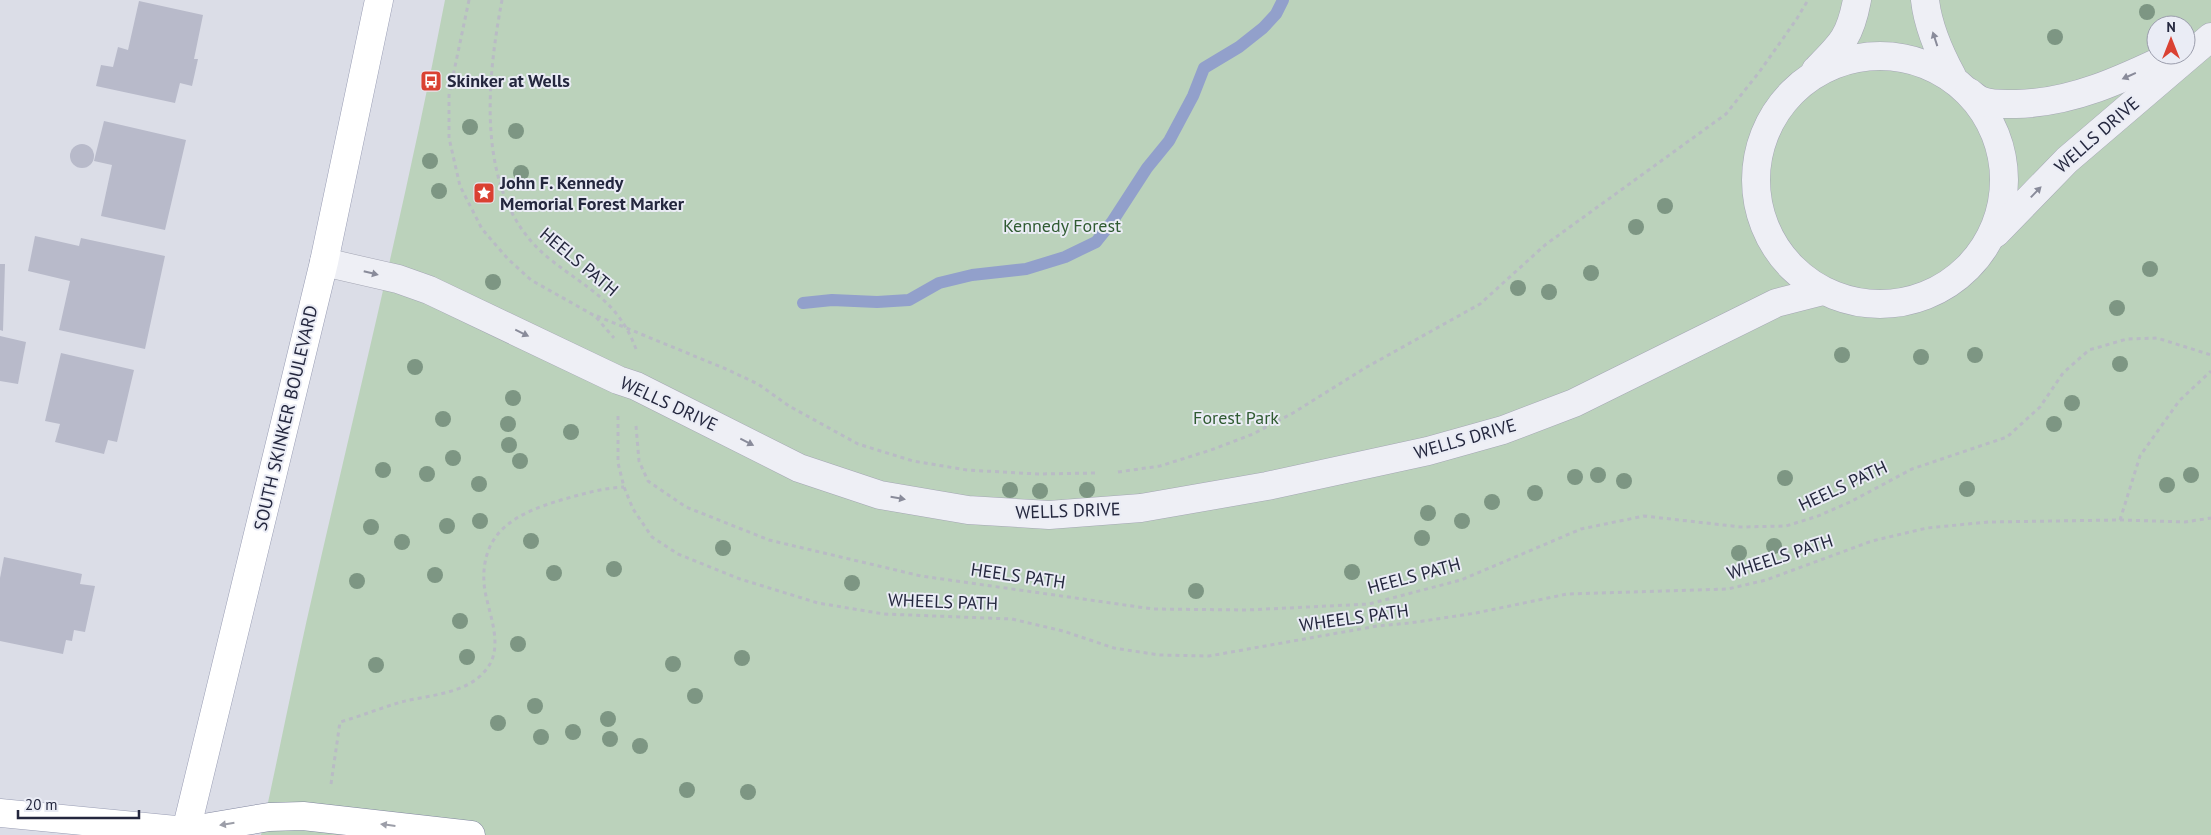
<svg xmlns="http://www.w3.org/2000/svg" width="2211" height="835" font-family="'PT Sans',sans-serif">
  <style>
    .green { fill: #bbd2bb; fill-rule: evenodd }
    .lines { fill: none; stroke-linecap: round; stroke-linejoin: round }
    .stream { stroke: #92a0cb; stroke-width: 12 }
    .building { fill: #b8baca }
    .minor-casing { stroke: #a4a6b4; stroke-width: 29 }
    .major-casing { stroke: #999db4; stroke-width: 29 }
    .highway-casing { stroke: #81869f; stroke-width: 29 }
    .path { stroke: #b9bbc5; stroke-width: 3; stroke-dasharray: 4 4; stroke-linecap: butt }
    .minor { stroke: #eeeff5; stroke-width: 28 }
    .major { stroke: #fff; stroke-width: 28 }
    .highway { stroke: #fff; stroke-width: 28 }
    .tree { fill: #7d9683 }
    .oneway { fill: #898b9a }
    .oneway2 { fill: #9c9ea8 }
    .labels { text-anchor: middle; stroke-width: 4; stroke-linejoin: round; paint-order: stroke }
    .poi-label { font-size: 18px; font-weight: bold; fill: #24273e; stroke: #eaecf5; text-anchor: start }
    .street-label { font-size: 18px; fill: #24273e; stroke: #eaecf5 }
    .park-label { font-size: 18px; fill: #305b32; stroke: #eaecf5 }
  </style>
  <rect width="100%" height="100%" fill="#dbdde7"/>
  <path class="green" d="M445,0H2211V835H261C280,748 297,661 317,575C361,383 408,193 445,0ZM2156,25H2186V55H2156Z"/>
  <g class="lines">
    <polyline class="stream" points="803,303 832,300 877,302 909,300 939,283 972,275 1026,269 1065,257 1096,242 1112,222 1147,168 1169,141 1193,96 1204,68 1239,47 1263,28 1276,14 1283,0"/>
  </g>
  <g class="building">
    <polygon points="139,1 203,15 194,59 198,59 192,86 180,83 175,103 96,86 101,65 113,67 118,47 128,50"/>
    <polygon points="104,121 186,140 165,230 101,216 112,165 94,161"/>
    <circle cx="82" cy="156" r="12"/>
    <polygon points="35,236 79,246 81,238 165,256 145,349 59,330 70,281 28,271"/>
    <polygon points="0,264 5,264 3,331 0,330"/>
    <polygon points="0,336 26,342 18,384 0,381"/>
    <polygon points="61,353 134,370 117,442 108,440 104,454 55,442 60,424 45,421"/>
    <polygon points="4,557 82,574 80,584 95,586 85,632 74,630 72,641 66,640 63,654 0,641 0,578"/>
  </g>
  <g class="lines">
    <g class="minor-casing">
      <g id="minor">
        <path d="M1925,0C1928,27 1939,52 1952,76"/>
        <circle cx="1880" cy="180" r="124"/>
        <path d="M1816,70C1842,44 1850,37 1857,0"/>
        <path d="M1969,92C1973,95 1977,99 1982,101C1993,105 2005,104 2016,104C2072,103 2123,79 2173,55"/>
        <polyline points="1996,233 2067,160 2211,37"/>
        <polyline points="324,262 398,279 429,290 618,380 636,386 799,468 880,495 968,510 1049,515 1141,508 1267,486 1428,451 1503,430 1574,403 1776,303 1823,291"/>
      </g>
    </g>
    <g class="major-casing">
      <g id="major">
        <polyline points="0,813 186,831"/>
        <polyline points="185,835 324,262 379,0"/>
      </g>
    </g>
    <g class="highway-casing">
      <polyline id="highway" points="186,831 269,817 303,816 471,835"/>
    </g>
    <g class="path">
      <polyline points="469,0 449,95 449,138 460,186 482,229 508,259 531,280 595,316 614,338"/>
      <path d="M502,0C486,85 474,200 551,260C589,290 618,301 636,349"/>
      <polyline points="597,316 726,369 758,384 789,406 858,444 913,461 967,470 1038,474 1097,473"/>
      <polyline points="618,416 618,463 624,487 633,509 652,537 678,554 740,579 818,603 884,614 1012,619 1063,631 1114,648 1159,655 1209,656 1377,626 1410,623 1476,613 1567,594 1728,589 1766,580 1872,541 1927,528 1988,522 2120,520 2185,522 2211,518"/>
      <polyline points="636,426 639,461 648,481 686,507 769,540 921,576 1153,609 1247,610 1369,604 1461,580 1581,529 1644,516 1741,527 1786,526 1818,516 1850,502 1912,469 2007,437 2040,407 2063,373 2089,350 2127,339 2157,338 2211,355"/>
      <polyline points="1118,472 1160,466 1211,450 1253,434 1293,413 1365,368 1480,304 1545,245 1726,114 1760,71 1796,20 1808,0"/>
      <polyline points="2120,520 2140,456 2179,401 2211,371"/>
      <path d="M331,784L340,722C361,716 381,708 401,702C429,695 466,694 485,671C507,646 486,610 484,583C481,530 518,513 561,500C582,494 603,488 624,487"/>
    </g>
    <use href="#minor" class="minor"/>
    <use href="#major" class="major"/>
    <use href="#highway" class="highway"/>
  </g>
  <g class="tree">
    <circle cx="2147" cy="12" r="8"/>
    <circle cx="2055" cy="37" r="8"/>
    <circle cx="470" cy="127" r="8"/>
    <circle cx="516" cy="131" r="8"/>
    <circle cx="430" cy="161" r="8"/>
    <circle cx="521" cy="173" r="8"/>
    <circle cx="439" cy="191" r="8"/>
    <circle cx="1665" cy="206" r="8"/>
    <circle cx="1636" cy="227" r="8"/>
    <circle cx="2150" cy="269" r="8"/>
    <circle cx="1591" cy="273" r="8"/>
    <circle cx="493" cy="282" r="8"/>
    <circle cx="1518" cy="288" r="8"/>
    <circle cx="1549" cy="292" r="8"/>
    <circle cx="2117" cy="308" r="8"/>
    <circle cx="1842" cy="355" r="8"/>
    <circle cx="1975" cy="355" r="8"/>
    <circle cx="1921" cy="357" r="8"/>
    <circle cx="2120" cy="364" r="8"/>
    <circle cx="415" cy="367" r="8"/>
    <circle cx="513" cy="398" r="8"/>
    <circle cx="2072" cy="403" r="8"/>
    <circle cx="443" cy="419" r="8"/>
    <circle cx="508" cy="424" r="8"/>
    <circle cx="2054" cy="424" r="8"/>
    <circle cx="571" cy="432" r="8"/>
    <circle cx="509" cy="445" r="8"/>
    <circle cx="453" cy="458" r="8"/>
    <circle cx="520" cy="461" r="8"/>
    <circle cx="383" cy="470" r="8"/>
    <circle cx="427" cy="474" r="8"/>
    <circle cx="1598" cy="475" r="8"/>
    <circle cx="2191" cy="475" r="8"/>
    <circle cx="1575" cy="477" r="8"/>
    <circle cx="1785" cy="478" r="8"/>
    <circle cx="1624" cy="481" r="8"/>
    <circle cx="479" cy="484" r="8"/>
    <circle cx="2167" cy="485" r="8"/>
    <circle cx="1967" cy="489" r="8"/>
    <circle cx="1010" cy="490" r="8"/>
    <circle cx="1087" cy="490" r="8"/>
    <circle cx="1040" cy="491" r="8"/>
    <circle cx="1535" cy="493" r="8"/>
    <circle cx="1492" cy="502" r="8"/>
    <circle cx="1428" cy="513" r="8"/>
    <circle cx="480" cy="521" r="8"/>
    <circle cx="1462" cy="521" r="8"/>
    <circle cx="447" cy="526" r="8"/>
    <circle cx="371" cy="527" r="8"/>
    <circle cx="1422" cy="538" r="8"/>
    <circle cx="531" cy="541" r="8"/>
    <circle cx="402" cy="542" r="8"/>
    <circle cx="1774" cy="546" r="8"/>
    <circle cx="723" cy="548" r="8"/>
    <circle cx="1739" cy="553" r="8"/>
    <circle cx="614" cy="569" r="8"/>
    <circle cx="1352" cy="572" r="8"/>
    <circle cx="554" cy="573" r="8"/>
    <circle cx="435" cy="575" r="8"/>
    <circle cx="357" cy="581" r="8"/>
    <circle cx="852" cy="583" r="8"/>
    <circle cx="1196" cy="591" r="8"/>
    <circle cx="460" cy="621" r="8"/>
    <circle cx="518" cy="644" r="8"/>
    <circle cx="467" cy="657" r="8"/>
    <circle cx="742" cy="658" r="8"/>
    <circle cx="673" cy="664" r="8"/>
    <circle cx="376" cy="665" r="8"/>
    <circle cx="695" cy="696" r="8"/>
    <circle cx="535" cy="706" r="8"/>
    <circle cx="608" cy="719" r="8"/>
    <circle cx="498" cy="723" r="8"/>
    <circle cx="573" cy="732" r="8"/>
    <circle cx="541" cy="737" r="8"/>
    <circle cx="610" cy="739" r="8"/>
    <circle cx="640" cy="746" r="8"/>
    <circle cx="687" cy="790" r="8"/>
    <circle cx="748" cy="792" r="8"/>
  </g>
  <defs><path id="oneway-solid" d="M-6-.8H1V-3.2L6.5 0L1 3.2V.8H-6Z" transform="scale(1.25)"/></defs>
  <g class="oneway">
    <use href="#oneway-solid" transform="translate(1935 39) rotate(-108)"/>
    <use href="#oneway-solid" transform="translate(2129 76) rotate(156)"/>
    <use href="#oneway-solid" transform="translate(2036 192) rotate(-46)"/>
    <use href="#oneway-solid" transform="translate(371 273) rotate(14)"/>
    <use href="#oneway-solid" transform="translate(522 333) rotate(26)"/>
    <use href="#oneway-solid" transform="translate(747 442) rotate(27)"/>
    <use href="#oneway-solid" transform="translate(898 498) rotate(10)"/>
  </g>
  <g class="oneway2">
    <use href="#oneway-solid" transform="translate(227 824) rotate(171)"/>
    <use href="#oneway-solid" transform="translate(388 825) rotate(-173)"/>
  </g>
  <defs>
    <g id="bus-square" transform="scale(1.125)"><rect x="-9" y="-9" width="18" height="18" rx="4" fill="#da4132" stroke="#eaecf5"/><path d="M-5-6H5V4H4V6H2V4H-2V6H-4V4H-5ZM-3.5-4V0h7V-4ZM-3.5 1.2v1.5H-2V1.2ZM2 1.2v1.5H3.5V1.2Z" fill="#fff"/></g>
    <g id="sight-square" transform="scale(1.125)"><rect x="-9" y="-9" width="18" height="18" rx="4" fill="#da4132" stroke="#eaecf5"/><path d="M0-6L1.8-2.2L6-1.7L2.9 1.2L3.7 5.4L0 3.3L-3.7 5.4L-2.9 1.2L-6-1.7L-1.8-2.2Z" fill="#fff"/></g>
  </defs>
  <g fill-rule="evenodd">
    <use href="#bus-square" x="431" y="81"/>
    <use href="#sight-square" x="484" y="193"/>
  </g>
  <g class="labels">
    <g class="poi-label">
      <text x="447" y="87">Skinker at Wells</text>
      <text x="500" y="189">John F. Kennedy<tspan x="500" dy="21">Memorial Forest Marker</tspan></text>
    </g>
    <g class="street-label">
      <text transform="translate(2097 135) rotate(-41)" y="6">WELLS DRIVE</text>
      <text transform="translate(579 262) rotate(40)" y="6">HEELS PATH</text>
      <text transform="translate(669 404) rotate(25)" y="6">WELLS DRIVE</text>
      <text transform="translate(286 418) rotate(-77)" y="6">SOUTH SKINKER BOULEVARD</text>
      <text transform="translate(1465 439) rotate(-16)" y="6">WELLS DRIVE</text>
      <text transform="translate(1843 486) rotate(-25)" y="6">HEELS PATH</text>
      <text transform="translate(1068 511) rotate(-2)" y="6">WELLS DRIVE</text>
      <text transform="translate(1780 557) rotate(-18)" y="6">WHEELS PATH</text>
      <text transform="translate(1018 576) rotate(8)" y="6">HEELS PATH</text>
      <text transform="translate(1414 576) rotate(-15)" y="6">HEELS PATH</text>
      <text transform="translate(943 602) rotate(2)" y="6">WHEELS PATH</text>
      <text transform="translate(1354 618) rotate(-8)" y="6">WHEELS PATH</text>
    </g>
    <g class="park-label">
      <text x="1062" y="232">Kennedy Forest</text>
      <text x="1236" y="424">Forest Park</text>
    </g>
  </g>
  <g transform="translate(2171 40)"><circle r="24" fill="#eaecf5" stroke="#9b9dac"/>
  <path d="M0-4L9 19L0 12L-9 19Z" fill="#da4132"/>
  <text y="-8" font-size="14" font-weight="bold" text-anchor="middle" fill="#24273e">N</text>
  </g>
  <path d="M18 810v8h121v-8" fill="none" stroke="#24273e" stroke-width="2.5"/>
  <text x="25" y="810" font-size="15" fill="#24273e" stroke="#eaecf5" stroke-width="4" paint-order="stroke">20 m</text>
</svg>
